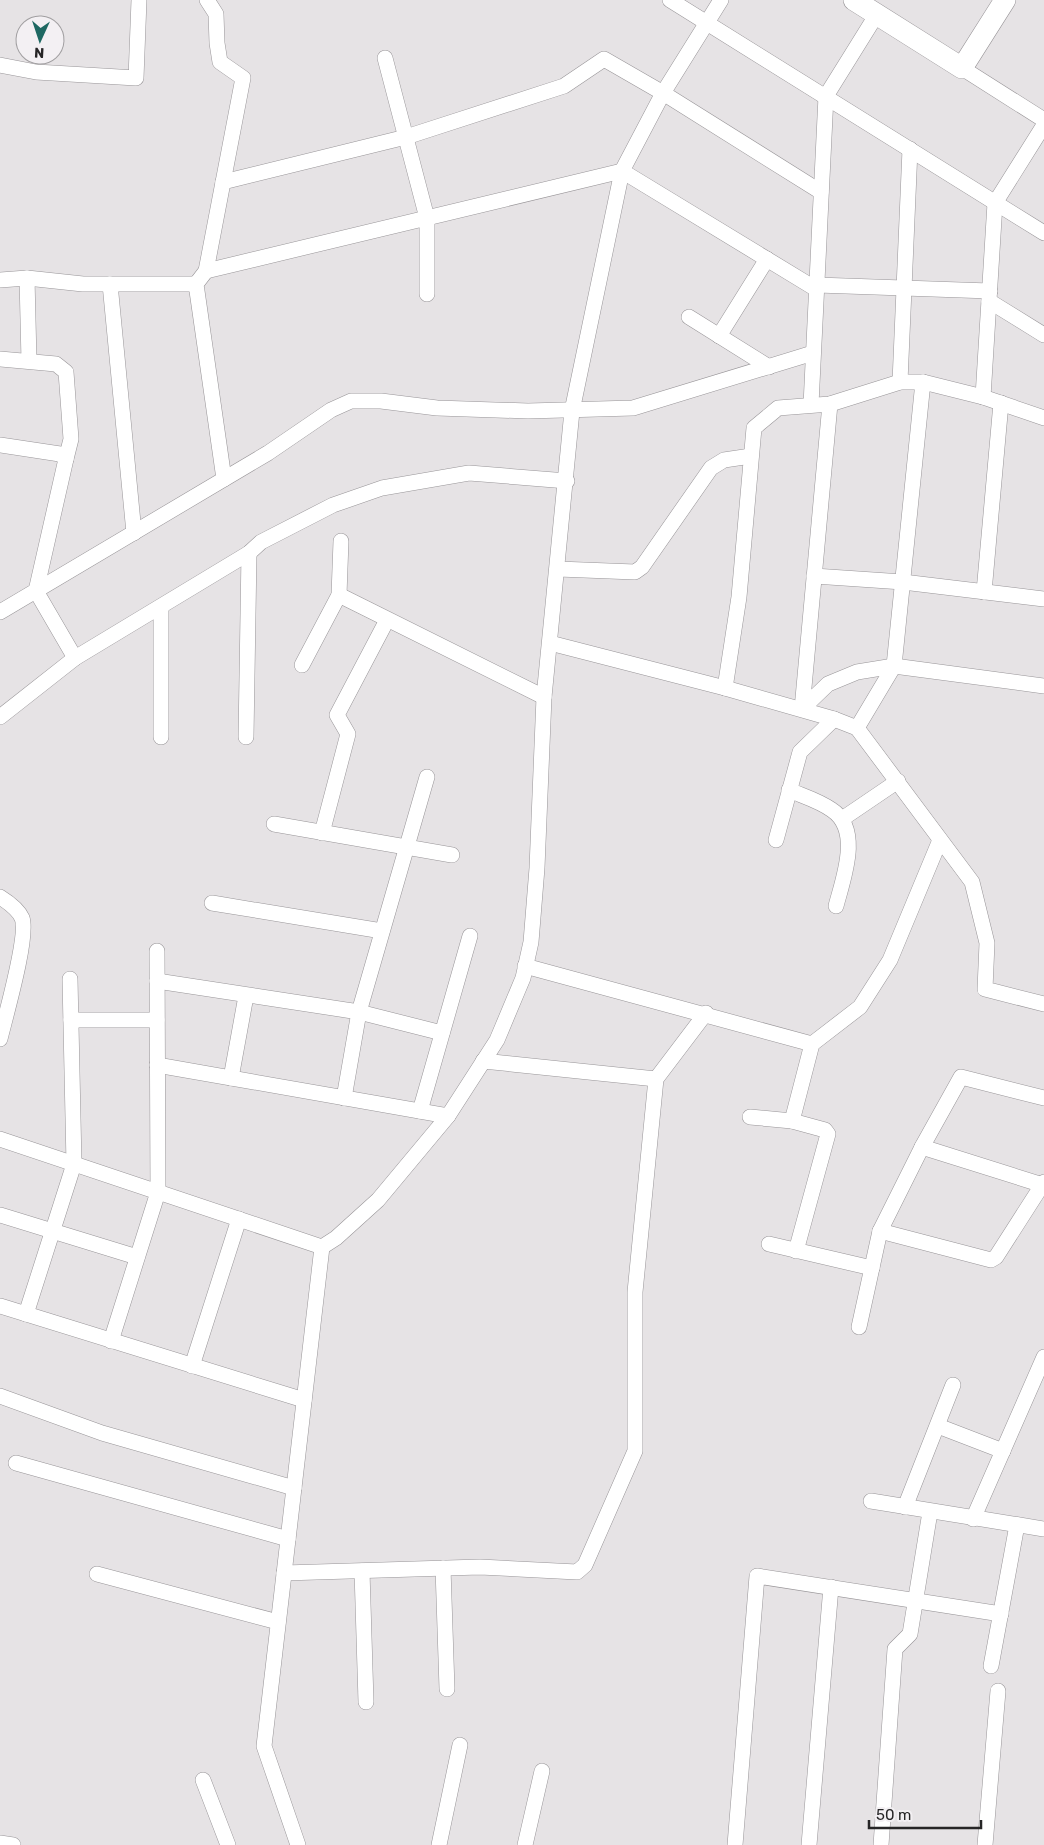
<svg xmlns="http://www.w3.org/2000/svg" width="1044" height="1845" font-family="Rubik,sans-serif">
  <style>
    .lines { fill: none; stroke-linecap: round; stroke-linejoin: round }
    .street-casing { stroke: #989598; stroke-width: 16 }
    .secondary-casing { stroke: #989598; stroke-width: 22 }
    .street { stroke: #fff; stroke-width: 15 }
    .secondary { stroke: #fff; stroke-width: 21 }
  </style>
  <rect width="100%" height="100%" fill="#e6e3e5"/>
  <g class="lines">
    <g class="street-casing">
      <g id="street">
        <polyline points="207,0 216,14 217,43 220,62 243,78 206,271 196,284 224,479"/>
        <polyline points="670,0 1044,233"/>
        <polyline points="385,58 427,218 427,294"/>
        <polyline points="0,65 36,72 136,78 139,0"/>
        <polyline points="962,68 1044,120"/>
        <polyline points="223,182 406,137 564,86 604,59 663,93 821,192"/>
        <polyline points="206,271 622,171 816,289"/>
        <polyline points="27,278 29,361"/>
        <polyline points="0,280 27,278 83,284 196,284"/>
        <polyline points="110,284 134,533"/>
        <polyline points="817,285 990,291"/>
        <polyline points="989,301 1044,335"/>
        <polyline points="689,317 769,367"/>
        <polyline points="719,336 767,259"/>
        <polyline points="0,359 56,364 66,372 71,439 66,459"/>
        <polyline points="900,382 910,149"/>
        <polyline points="983,397 995,203 1044,125"/>
        <polyline points="830,404 802,709 828,684 857,672 894,666 1044,686"/>
        <polyline points="811,405 826,96 877,14"/>
        <polyline points="0,445 60,454 66,459 36,591 75,658"/>
        <polyline points="558,569 635,572 642,567 711,468 724,460 751,456"/>
        <polyline points="814,576 903,582 1044,599"/>
        <polyline points="984,592 1001,403"/>
        <polyline points="339,595 544,697"/>
        <polyline points="161,608 161,737"/>
        <polyline points="0,612 268,453 331,410 351,401 381,401 437,408 528,411 633,408 813,353"/>
        <polyline points="550,643 725,688 834,719 857,728 972,882 987,943 985,989 1044,1004"/>
        <polyline points="302,665 339,595 341,541"/>
        <polyline points="725,688 739,597 754,428 778,408 830,404 900,382 923,382 983,397 1044,418"/>
        <polyline points="0,717 75,658 249,553 261,542 333,505 382,488 469,473 567,481"/>
        <polyline points="857,728 894,666 923,382"/>
        <polyline points="246,737 249,553"/>
        <path d="M789,790C803,796 820,801 832,810C862,830 843,879 836,906"/>
        <polyline points="842,819 898,781"/>
        <polyline points="274,824 452,855"/>
        <polyline points="322,833 348,734 337,715 387,620"/>
        <polyline points="776,840 800,752 834,719"/>
        <path d="M0,897C8,902 18,909 22,918C29,935 5,1018 0,1039"/>
        <polyline points="212,903 382,931"/>
        <polyline points="525,966 812,1044"/>
        <polyline points="157,981 359,1012 442,1033"/>
        <polyline points="71,1020 157,1020"/>
        <polyline points="483,1061 656,1079"/>
        <polyline points="157,1065 448,1116"/>
        <polyline points="231,1078 246,996"/>
        <polyline points="344,1098 359,1012 427,777"/>
        <polyline points="420,1111 470,936"/>
        <polyline points="750,1117 792,1121 825,1130 828,1134 796,1251"/>
        <polyline points="792,1121 812,1044 860,1007 890,960 940,840"/>
        <polyline points="0,1139 322,1247"/>
        <polyline points="922,1147 1043,1185"/>
        <polyline points="0,1215 137,1257"/>
        <polyline points="880,1231 991,1260 996,1257 1044,1182"/>
        <polyline points="769,1244 872,1268"/>
        <polyline points="0,1306 304,1400"/>
        <polyline points="26,1314 74,1164 70,979"/>
        <polyline points="859,1327 880,1231 922,1147 961,1077 1044,1098"/>
        <polyline points="111,1341 158,1192 157,951"/>
        <polyline points="192,1366 239,1219"/>
        <polyline points="0,1396 102,1433 294,1488"/>
        <polyline points="938,1426 1003,1451"/>
        <polyline points="16,1463 288,1539"/>
        <polyline points="871,1501 1044,1529"/>
        <polyline points="905,1507 953,1385"/>
        <polyline points="973,1519 1044,1357"/>
        <polyline points="443,1568 447,1689"/>
        <polyline points="362,1571 366,1702"/>
        <polyline points="284,1573 480,1567 577,1572 585,1565 635,1451 635,1292 656,1079 706,1013"/>
        <polyline points="97,1574 278,1622"/>
        <polyline points="991,1666 1017,1525"/>
        <polyline points="203,1780 228,1845"/>
        <polyline points="0,1843 13,1845"/>
        <polyline points="298,1845 264,1746 322,1247 336,1238 378,1200 448,1116 497,1040 523,978 531,942 537,868 544,697 572,411 622,171 663,93 721,0"/>
        <polyline points="439,1845 460,1745"/>
        <polyline points="525,1845 542,1771"/>
        <polyline points="735,1845 757,1576 1001,1614"/>
        <polyline points="809,1845 831,1587"/>
        <polyline points="881,1845 895,1649 910,1634 930,1512"/>
        <polyline points="985,1845 998,1691"/>
      </g>
    </g>
    <g class="secondary-casing">
      <polyline id="secondary" points="854,0 962,68 1005,0"/>
    </g>
    <use href="#street" class="street"/>
    <use href="#secondary" class="secondary"/>
  </g>
  <g transform="translate(40 40) rotate(183)"><circle r="24" fill="#f3f0f3" stroke="#a19fa1"/>
  <path d="M0-4L9 19L0 12L-9 19Z" fill="#1e6862"/>
  <text y="-8" font-size="14" font-weight="bold" text-anchor="middle" fill="#262526">N</text>
  </g>
  <path d="M869 1820v8h112v-8" fill="none" stroke="#262526" stroke-width="2.5"/>
  <text x="876" y="1820" font-size="15" fill="#262526" stroke="#f3f0f3" stroke-width="4" paint-order="stroke">50 m</text>
</svg>
